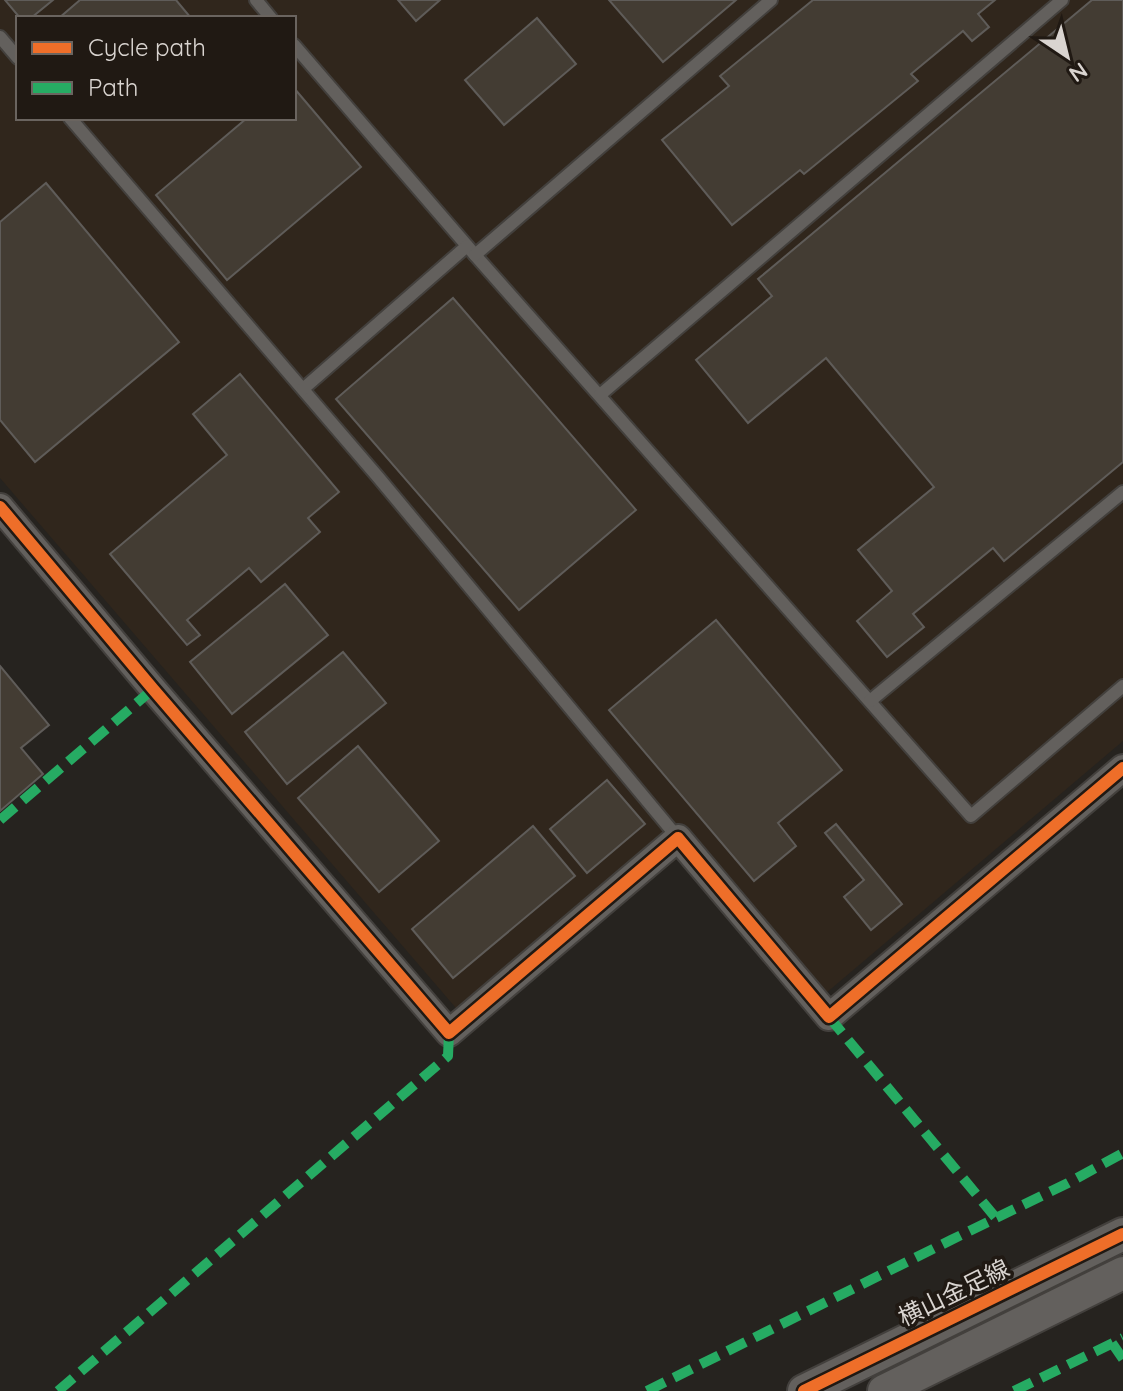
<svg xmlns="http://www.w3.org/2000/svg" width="1123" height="1391" font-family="Quicksand,'Noto Sans JP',sans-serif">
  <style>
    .built { fill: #30261c; fill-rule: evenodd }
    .building { fill: #433c33; stroke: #5f5c59; stroke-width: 2 }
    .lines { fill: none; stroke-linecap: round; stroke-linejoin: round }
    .service-casing { stroke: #43403d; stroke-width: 16 }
    .minor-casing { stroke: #43403d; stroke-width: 30 }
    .tertiary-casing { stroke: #43403d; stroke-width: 36 }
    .service { stroke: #63605d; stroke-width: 12 }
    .minor { stroke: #63605d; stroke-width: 26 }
    .tertiary { stroke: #63605d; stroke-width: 32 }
    .quiet { stroke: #26ab63; stroke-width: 10; stroke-dasharray: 20 10; stroke-linecap: butt }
    .cycleway-casing { stroke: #201913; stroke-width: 17 }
    .cycleway { stroke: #ee6e29; stroke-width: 12 }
    .labels { text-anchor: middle; stroke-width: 7; stroke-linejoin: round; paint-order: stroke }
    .street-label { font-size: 24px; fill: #d9d4d0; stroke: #201913 }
  </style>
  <rect width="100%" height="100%" fill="#26231f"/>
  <path class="built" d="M0,0H1123V741L812,1005L680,856L474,1029L0,478ZM18,18H294V118H18Z"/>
  <g class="building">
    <polygon points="5,0 53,0 31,18 20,18"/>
    <polygon points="80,0 176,0 191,18 59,18"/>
    <polygon points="398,0 440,0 416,21"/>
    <polygon points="609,0 736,0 663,62"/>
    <polygon points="813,0 995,0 978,14 989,27 972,41 963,31 911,74 918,81 804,174 800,170 732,225 662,140 729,86 720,76"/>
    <polygon points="1092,0 1123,0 1123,462 1004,561 993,548 913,614 924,627 887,657 857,621 892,591 858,550 934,487 826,358 748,423 696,360 772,296 758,279"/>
    <polygon points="537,18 576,64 504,125 465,80"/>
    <polygon points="294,88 361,167 227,280 156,195 247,118 294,118"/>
    <polygon points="46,183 179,342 35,462 0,420 0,222"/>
    <polygon points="453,298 636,510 519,610 336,399"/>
    <polygon points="240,374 339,492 308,518 320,532 261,582 249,568 187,620 200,635 187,645 110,554 227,455 193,414"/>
    <polygon points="285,584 328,635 232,714 190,662"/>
    <polygon points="716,620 842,770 778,823 796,846 754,881 609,710"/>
    <polygon points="343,652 386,703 287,784 245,732"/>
    <polygon points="0,666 49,725 21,748 43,774 0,811"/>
    <polygon points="358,746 439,841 379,892 298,798"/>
    <polygon points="607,780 645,824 587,873 550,829"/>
    <polygon points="836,824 902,904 871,930 844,897 864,880 825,833"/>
    <polygon points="533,826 575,876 453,978 412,929"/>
  </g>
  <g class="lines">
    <g class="service-casing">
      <g id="service">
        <polyline points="256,0 271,18"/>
        <polyline points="0,37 18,58"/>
        <polyline points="294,45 475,255 971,816 1123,686"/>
        <polyline points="70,118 378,477 678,838"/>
        <polyline points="475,255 771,0"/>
        <polyline points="303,389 467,246"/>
        <polyline points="600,395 1062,0"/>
        <polyline points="870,701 1123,492"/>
      </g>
    </g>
    <g class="minor-casing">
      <polyline id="minor" points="0,507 153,689 449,1033 678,838 829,1017 1123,768"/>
    </g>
    <g class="tertiary-casing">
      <g id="tertiary">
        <polyline points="804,1391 1123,1234"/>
        <polyline points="884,1391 1123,1273"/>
      </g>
    </g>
    <use href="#service" class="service"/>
    <use href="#minor" class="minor"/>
    <use href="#tertiary" class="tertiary"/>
    <g class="quiet">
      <polyline points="0,820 153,689"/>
      <polyline points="829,1017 996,1218"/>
      <polyline points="1112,1343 1123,1359"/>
      <polyline points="58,1391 448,1056 449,1033"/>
      <polyline points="647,1391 951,1240 1068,1183 1123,1153"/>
      <polyline points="1014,1391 1123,1338"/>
    </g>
    <g class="cycleway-casing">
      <g id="cycleway">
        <polyline points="0,507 153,689 449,1033 678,838 829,1017 1123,768"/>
        <polyline points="804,1391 1123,1234"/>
      </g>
    </g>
    <use href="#cycleway" class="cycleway"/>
  </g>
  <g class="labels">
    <g class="street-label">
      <text transform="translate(954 1293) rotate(-26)" y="8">横山金足線</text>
    </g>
  </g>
  <rect x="16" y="16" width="280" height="104" fill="#201913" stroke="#6a645f" stroke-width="2"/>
  <rect x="32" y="42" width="40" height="12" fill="#ee6e29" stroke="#6a645f" stroke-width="2"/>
  <text x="88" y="56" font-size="24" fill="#d9d4d0">Cycle path</text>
  <rect x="32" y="82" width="40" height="12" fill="#26ab63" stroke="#6a645f" stroke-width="2"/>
  <text x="88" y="96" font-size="24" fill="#d9d4d0">Path</text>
  <g transform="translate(1067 56) rotate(145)" stroke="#201913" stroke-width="6" paint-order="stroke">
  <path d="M0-6L14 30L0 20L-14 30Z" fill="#d9d4d0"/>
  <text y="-12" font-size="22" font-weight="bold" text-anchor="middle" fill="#d9d4d0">N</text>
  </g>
</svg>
